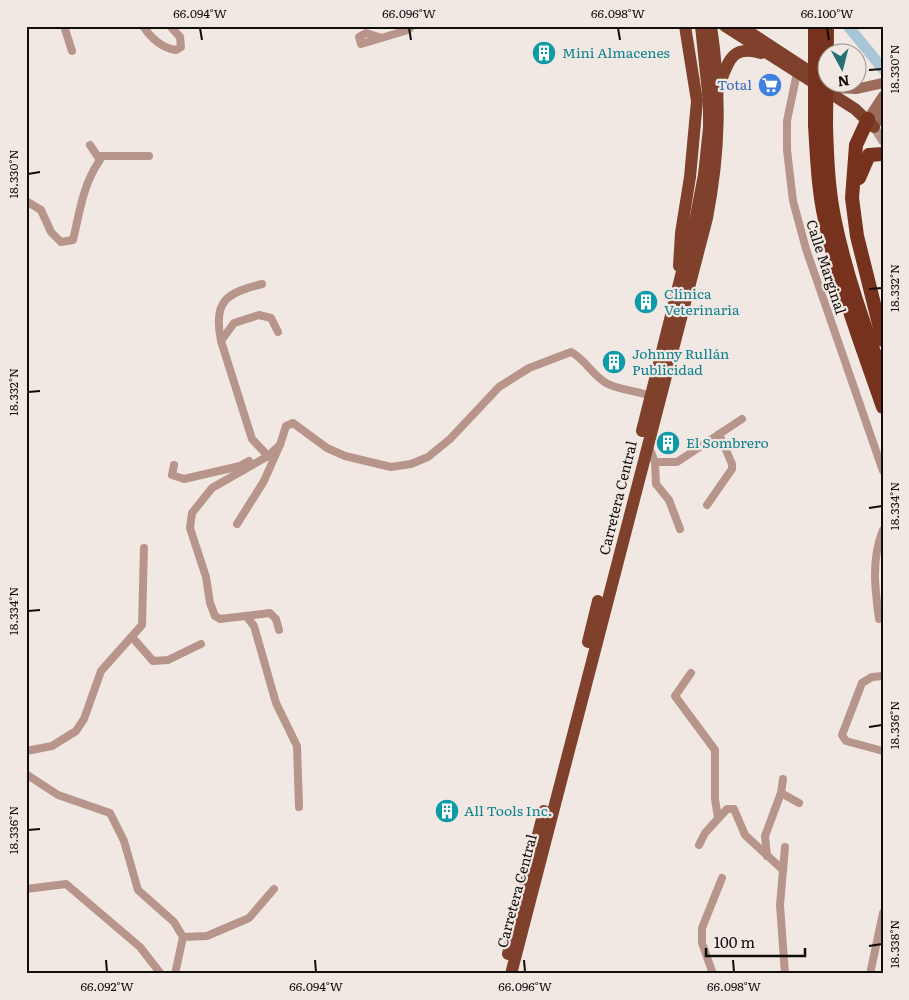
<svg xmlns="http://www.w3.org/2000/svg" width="909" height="1000" font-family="Literata,serif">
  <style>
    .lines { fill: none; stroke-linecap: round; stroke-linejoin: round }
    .river { stroke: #a9c6d9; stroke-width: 11 }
    .minor { stroke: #b8958a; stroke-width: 8 }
    .tertiary { stroke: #b8958a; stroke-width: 9 }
    .secondary { stroke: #9d6b5c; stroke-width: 10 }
    .trunk { stroke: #7f402c; stroke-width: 12 }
    .motorway { stroke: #76321d; stroke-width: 14 }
    .motorway-bridge { stroke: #76321d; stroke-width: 14 }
    .ticks { fill: none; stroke: #0f0c0a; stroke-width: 2 }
    .labels { text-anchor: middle; stroke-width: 4.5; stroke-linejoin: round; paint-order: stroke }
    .culture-label { font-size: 14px; fill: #0d838f; stroke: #f2e8e3; text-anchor: start }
    .shop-label { font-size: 14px; fill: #366cbe; stroke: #f2e8e3; text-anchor: end }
    .street-label { font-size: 14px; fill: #0f0c0a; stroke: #f2e8e3 }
    .neatline { fill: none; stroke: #0f0c0a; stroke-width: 2 }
    .ticks-label { font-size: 12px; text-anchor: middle; fill: #0f0c0a }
  </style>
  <rect width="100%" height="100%" fill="#f2e8e3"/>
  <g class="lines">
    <polyline class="river" points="848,26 883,69"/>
    <g class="minor">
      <polyline points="64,26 72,51"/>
      <path d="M143,26C151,38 161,48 176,50L181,47L180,37L170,26"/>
      <polyline points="382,38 366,33 359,37 361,44 408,30 412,26"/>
      <polyline points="798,68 787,121 787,150 793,201 806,249 883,471"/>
      <polyline points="99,156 149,156"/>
      <path d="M26,201L41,210L51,232L61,242L73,240C80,211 83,184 100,160L90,145"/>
      <path d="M221,341C213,302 225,293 262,284"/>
      <polyline points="649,447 655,462 656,484 669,500 680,529"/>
      <polyline points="268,456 252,439 221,341 234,323 259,315 271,318 278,332"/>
      <polyline points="655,462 677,462 742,419"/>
      <polyline points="174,465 172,475 184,479 240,466 249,461"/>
      <polyline points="707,505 732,469 732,464 719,434"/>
      <polyline points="237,524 264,481 279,447"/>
      <polyline points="246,616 254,626 276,703 297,746 299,807"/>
      <path d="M879,619C875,589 871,559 883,530"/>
      <path d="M279,630L276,619L270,613L220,619L215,616L210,603L206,577L190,528L192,513L212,488L268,456L280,445L286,426L293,423L327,448L345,456L391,467L411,464L428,457L450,439L499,387L529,368L571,352C585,359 591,374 606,383C619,390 637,391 651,396"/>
      <polyline points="132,637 153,661 168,660 201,644"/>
      <polyline points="691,673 675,696 715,750 715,799 718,818"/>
      <polyline points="883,676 872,677 862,683 842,735 846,741 883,751"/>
      <polyline points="26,751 52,746 76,731 84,719 101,671 142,625 144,548"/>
      <polyline points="26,774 58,795 110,813 124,841 138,890 174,922 183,937 175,974"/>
      <polyline points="781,793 799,803"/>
      <polyline points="699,845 705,833 727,809 734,809 745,835 783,870"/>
      <polyline points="785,847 780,905 785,974"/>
      <polyline points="767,856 765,836 781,793 783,779"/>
      <polyline points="26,889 66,884 140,947 161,974"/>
      <polyline points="183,937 207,936 249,918 274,889"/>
      <polyline points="713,974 702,943 702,928 722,878"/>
      <polyline points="870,974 883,913"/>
    </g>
    <polyline class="tertiary" points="874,127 883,141"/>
    <g class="secondary">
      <polyline points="835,88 856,89 883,83"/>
      <polyline points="868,119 883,96"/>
      <polyline points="874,127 883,112"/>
    </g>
    <g class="trunk">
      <polyline points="725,26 855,109 874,127"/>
      <polyline points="746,30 821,79"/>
      <path d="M720,83C729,59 733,45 761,53"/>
      <polyline points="679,266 681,233 690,177 697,101 685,26"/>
      <polyline points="642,431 696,216 704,175 709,128 709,103 701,26"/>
      <polyline points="588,642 598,601"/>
      <polyline points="508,954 544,811"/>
      <path d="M511,974L707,218C720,151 721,93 711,26"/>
    </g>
    <g class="motorway">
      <polyline points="868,119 856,145 852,198 857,236 883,340"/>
      <path d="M815,125C817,157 818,189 825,220C838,284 862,346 883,407"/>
      <path d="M826,126C827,157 828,187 834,217C845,272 864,325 883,377"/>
      <polyline points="859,178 869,155 883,154"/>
    </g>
    <g class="motorway-bridge">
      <polyline points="815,26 815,125"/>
      <polyline points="826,126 827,26"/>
    </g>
  </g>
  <path class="ticks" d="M200,28L202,40M409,28L411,40M618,28L620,40M827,28L829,40M869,70L882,69M28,174L40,172M869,289L882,288M28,392L40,391M869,508L882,506M28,611L40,610M869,727L882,725M28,830L40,829M869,946L882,944M106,960L107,972M315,960L316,972M524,960L525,972M733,960L734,972"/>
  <defs>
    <g id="building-disc" transform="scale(1.25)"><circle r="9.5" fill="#0f9aa8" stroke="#f2e8e3"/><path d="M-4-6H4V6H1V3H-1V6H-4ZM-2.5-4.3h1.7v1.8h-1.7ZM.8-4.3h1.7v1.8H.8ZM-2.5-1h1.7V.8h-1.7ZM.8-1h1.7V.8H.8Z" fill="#fff"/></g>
    <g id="supermarket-disc" transform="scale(1.25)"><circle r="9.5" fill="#3f7fe0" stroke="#f2e8e3"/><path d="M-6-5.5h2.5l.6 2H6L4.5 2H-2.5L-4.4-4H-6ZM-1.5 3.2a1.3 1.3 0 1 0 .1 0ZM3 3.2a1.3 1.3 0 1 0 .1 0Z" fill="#fff"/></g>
  </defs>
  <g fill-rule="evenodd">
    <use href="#building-disc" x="544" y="53"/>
    <use href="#supermarket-disc" x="770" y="85"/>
    <use href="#building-disc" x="646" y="302"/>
    <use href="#building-disc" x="614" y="362"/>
    <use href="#building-disc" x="668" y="443"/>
    <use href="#building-disc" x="447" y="811"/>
  </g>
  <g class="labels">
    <g class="culture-label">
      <text x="562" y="58">Mini Almacenes</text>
      <text x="664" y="299">Clínica<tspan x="664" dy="16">Veterinaria</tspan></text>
      <text x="632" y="359">Johnny Rullán<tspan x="632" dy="16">Publicidad</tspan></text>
      <text x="686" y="448">El Sombrero</text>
      <text x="464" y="816">All Tools Inc.</text>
    </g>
    <g class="shop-label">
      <text x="752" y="90">Total</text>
    </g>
    <g class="street-label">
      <text transform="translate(826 267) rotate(72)" y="5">Calle Marginal</text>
      <text transform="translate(618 498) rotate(-76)" y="5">Carretera Central</text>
      <text transform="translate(517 891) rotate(-75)" y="5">Carretera Central</text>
    </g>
  </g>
  <rect width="909" height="1000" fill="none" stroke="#f2e8e3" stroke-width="55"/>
  <g transform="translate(842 68) rotate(173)"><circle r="24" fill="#f2e8e3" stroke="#97908c"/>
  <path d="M0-4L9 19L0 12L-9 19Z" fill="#257072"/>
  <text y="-8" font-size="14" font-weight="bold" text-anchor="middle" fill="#0f0c0a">N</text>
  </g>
  <path d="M706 948v8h99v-8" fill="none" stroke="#0f0c0a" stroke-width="2.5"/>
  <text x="714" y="948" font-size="15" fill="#0f0c0a" stroke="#f2e8e3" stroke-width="4" paint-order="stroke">100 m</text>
  <rect x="28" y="28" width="854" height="944" class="neatline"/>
  <g class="ticks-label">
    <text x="200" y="18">66.094°W</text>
    <text x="409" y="18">66.096°W</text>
    <text x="618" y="18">66.098°W</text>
    <text x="827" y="18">66.100°W</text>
    <text transform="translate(895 69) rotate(-90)" y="4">18.330°N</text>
    <text transform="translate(14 174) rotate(-90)" y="4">18.330°N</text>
    <text transform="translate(895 288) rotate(-90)" y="4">18.332°N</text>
    <text transform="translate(14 392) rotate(-90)" y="4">18.332°N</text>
    <text transform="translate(895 506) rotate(-90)" y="4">18.334°N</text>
    <text transform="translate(14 611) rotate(-90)" y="4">18.334°N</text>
    <text transform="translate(895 725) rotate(-90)" y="4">18.336°N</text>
    <text transform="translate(14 830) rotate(-90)" y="4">18.336°N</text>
    <text transform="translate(895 944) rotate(-90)" y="4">18.338°N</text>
    <text x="107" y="991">66.092°W</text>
    <text x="316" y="991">66.094°W</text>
    <text x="525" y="991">66.096°W</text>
    <text x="734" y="991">66.098°W</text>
  </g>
</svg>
